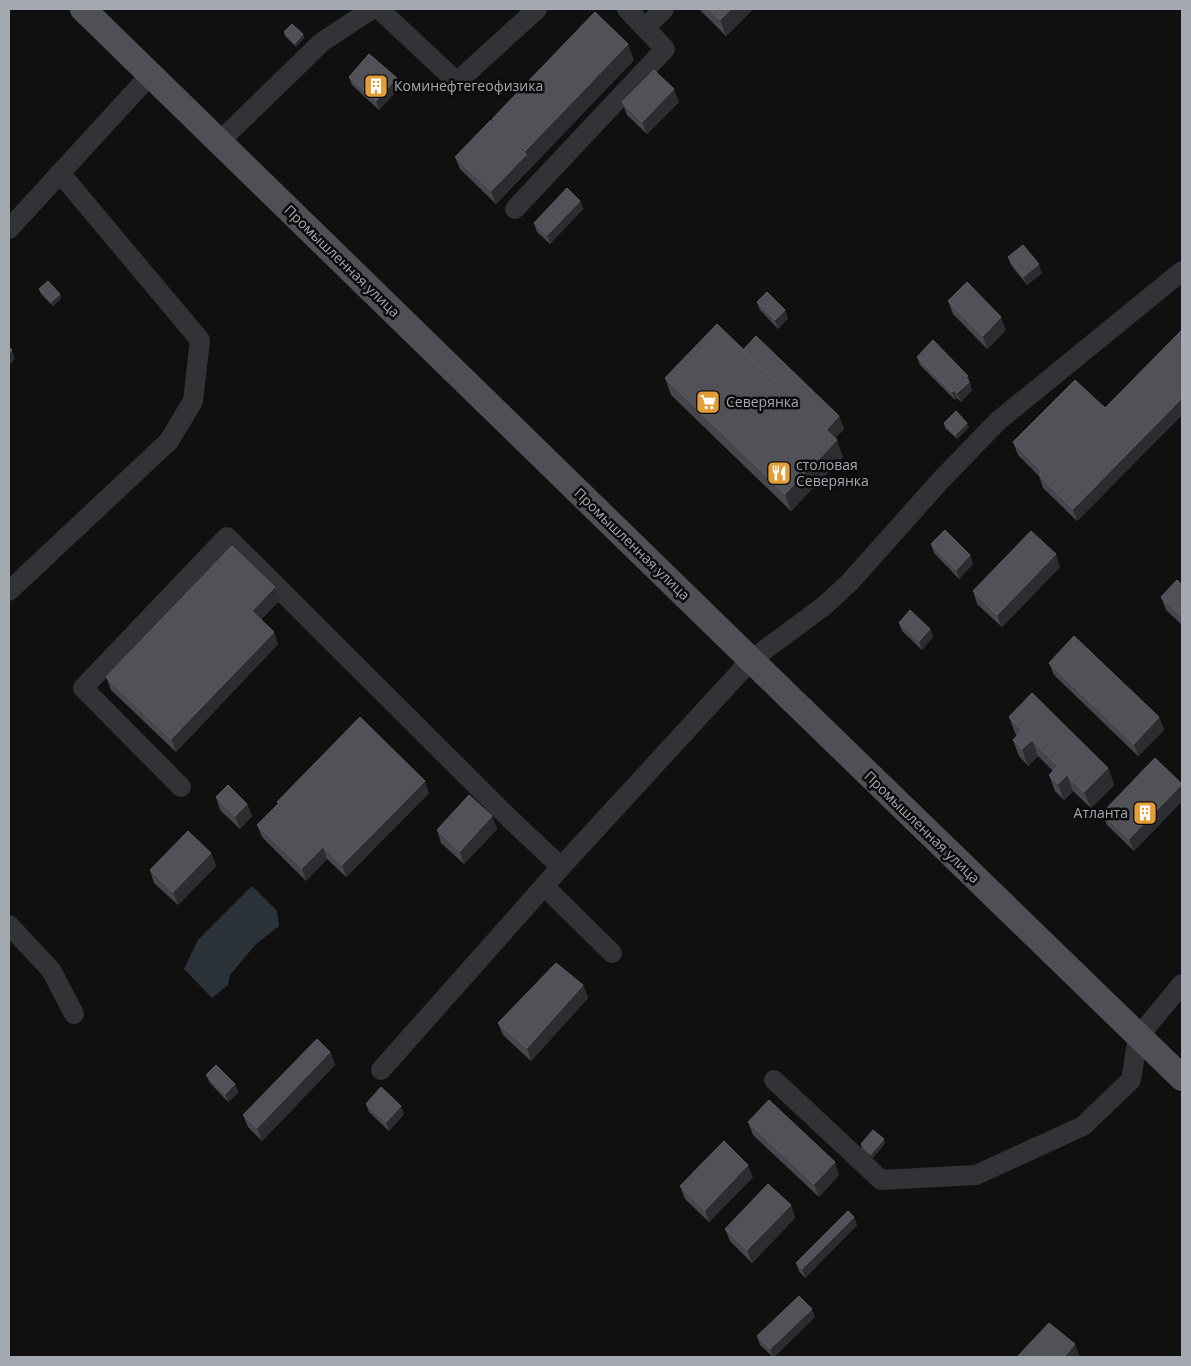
<svg xmlns="http://www.w3.org/2000/svg" width="1191" height="1366" font-family="'Open Sans',sans-serif">
  <style>
    .water { fill: #2b3339 }
    .lines { fill: none; stroke-linecap: round; stroke-linejoin: round }
    .minor { stroke: #323336; stroke-width: 20 }
    .major { stroke: #4e5055; stroke-width: 26 }
    .wall { fill: #46474c }
    .shaded-wall { fill: #2c2d30 }
    .building { fill: #505257; stroke: #5d5f65 }
    .labels { text-anchor: middle; stroke-width: 5; stroke-linejoin: round; paint-order: stroke }
    .poi-label { font-size: 14px; fill: #a3a8b1; stroke: #0b0b0c; text-anchor: start }
    .street-label { font-size: 14px; fill: #a3a8b1; stroke: #0b0b0c }
  </style>
  <rect width="100%" height="100%" fill="#101011"/>
  <polygon class="water" points="252,886 277,911 279,926 256,944 230,975 228,985 212,998 184,969 198,940"/>
  <g class="lines">
    <g class="minor">
      <polyline points="379,9 457,82 537,9"/>
      <polyline points="645,28 664,9"/>
      <polyline points="219,142 322,42 372,9"/>
      <polyline points="515,209 665,49 627,9"/>
      <polyline points="9,229 151,74"/>
      <polyline points="9,591 169,441 193,401 200,340 60,173"/>
      <polyline points="181,787 83,688 227,537 510,819 561,867"/>
      <polyline points="544,886 612,953"/>
      <polyline points="9,925 51,970 74,1014"/>
      <polyline points="381,1070 561,867 751,660 824,606 849,583 940,481 998,421 1182,271"/>
      <polyline points="774,1080 881,1180 976,1175 1083,1126 1131,1080 1138,1037 1182,984"/>
    </g>
    <polyline class="major" points="83,9 751,660 1182,1078"/>
  </g>
  <g class="wall">
    <polygon points="699,9 753,9 726,36"/>
    <polygon points="284,32 303,34 304,38 296,47 285,36"/>
    <polygon points="634,60 496,204 460,169 455,157 494,123 492,119"/>
    <polygon points="349,77 400,87 379,110 352,85"/>
    <polygon points="622,102 679,102 647,134 627,115"/>
    <polygon points="580,201 583,209 550,244 537,232 534,223"/>
    <polygon points="1008,257 1042,273 1027,285 1011,265"/>
    <polygon points="39,289 60,294 61,298 53,306 41,294"/>
    <polygon points="948,301 1006,330 987,349 953,314"/>
    <polygon points="757,302 788,318 778,329 760,310"/>
    <polygon points="1182,330 1182,415 1077,521 1043,488 1039,476 1018,455 1013,442 1105,408"/>
    <polygon points="743,350 839,416 844,429 835,438 843,457 791,511 671,395 665,378"/>
    <polygon points="917,357 971,384 970,385 972,390 961,402 957,398 955,400 920,365"/>
    <polygon points="944,423 969,427 957,439 945,428"/>
    <polygon points="931,544 970,555 973,564 959,579 934,553"/>
    <polygon points="1060,567 1002,627 977,604 973,591"/>
    <polygon points="1182,585 1182,625 1166,610 1161,597"/>
    <polygon points="280,600 261,619 278,644 176,752 111,690 106,677"/>
    <polygon points="899,623 930,629 933,637 922,650 902,631"/>
    <polygon points="1049,663 1159,717 1164,730 1138,756 1054,675"/>
    <polygon points="1009,717 1108,768 1114,785 1091,808 1073,791 1064,800 1055,791 1049,775 1053,771 1038,756 1028,766 1019,756 1013,740 1017,736 1015,733"/>
    <polygon points="1182,784 1182,801 1134,851 1107,825 1102,813"/>
    <polygon points="429,793 346,877 327,859 306,881 262,837 257,825 278,804 277,802"/>
    <polygon points="216,797 247,804 252,816 240,829 220,810"/>
    <polygon points="492,816 497,829 464,864 441,843 437,830"/>
    <polygon points="211,853 216,866 178,905 154,883 150,870"/>
    <polygon points="583,985 588,998 531,1061 503,1035 498,1023"/>
    <polygon points="330,1052 335,1065 262,1141 248,1127 243,1115"/>
    <polygon points="206,1075 235,1084 238,1093 228,1102 210,1083"/>
    <polygon points="366,1104 404,1114 389,1131 369,1112"/>
    <polygon points="748,1122 839,1175 819,1197 753,1135"/>
    <polygon points="885,1143 873,1158 862,1149 861,1144"/>
    <polygon points="753,1177 709,1222 685,1199 680,1186"/>
    <polygon points="791,1205 795,1218 752,1263 730,1241 725,1229"/>
    <polygon points="854,1217 857,1225 805,1278 799,1271 796,1263"/>
    <polygon points="815,1317 774,1357 773,1357 760,1345 757,1336"/>
  </g>
  <g class="shaded-wall">
    <polygon points="731,9 753,9 726,36 720,20"/>
    <polygon points="303,34 304,38 296,47 295,43"/>
    <polygon points="628,44 634,60 531,167 525,151"/>
    <polygon points="397,78 400,87 379,110 376,101"/>
    <polygon points="674,89 679,102 647,134 642,122"/>
    <polygon points="526,155 531,167 496,204 491,191"/>
    <polygon points="580,201 583,209 550,244 547,235"/>
    <polygon points="1039,264 1042,273 1027,285 1023,277"/>
    <polygon points="60,294 61,298 53,306 51,302"/>
    <polygon points="785,310 788,318 778,329 775,320"/>
    <polygon points="1001,317 1006,330 987,349 983,336"/>
    <polygon points="12,350 15,359 9,366 9,354"/>
    <polygon points="968,376 971,384 970,385 972,390 961,402 957,393 966,378"/>
    <polygon points="954,390 957,398 955,400 952,392"/>
    <polygon points="1182,398 1182,415 1077,521 1073,509"/>
    <polygon points="839,416 844,429 829,444 825,431"/>
    <polygon points="967,423 969,427 957,439 955,435"/>
    <polygon points="837,440 843,457 791,511 785,494"/>
    <polygon points="1056,554 1060,567 1002,627 997,615"/>
    <polygon points="970,555 973,564 959,579 956,570"/>
    <polygon points="275,587 280,600 257,624 252,611"/>
    <polygon points="930,629 933,637 922,650 919,641"/>
    <polygon points="274,632 278,644 176,752 171,739"/>
    <polygon points="1159,717 1164,730 1138,756 1134,744"/>
    <polygon points="1032,740 1038,756 1028,766 1022,749"/>
    <polygon points="1108,768 1114,785 1091,808 1084,792"/>
    <polygon points="1067,775 1073,791 1064,800 1058,784"/>
    <polygon points="425,781 429,793 346,877 342,865"/>
    <polygon points="1182,784 1182,801 1134,851 1129,839"/>
    <polygon points="247,804 252,816 240,829 235,816"/>
    <polygon points="492,816 497,829 464,864 460,851"/>
    <polygon points="323,847 327,859 306,881 302,868"/>
    <polygon points="211,853 216,866 178,905 173,892"/>
    <polygon points="583,985 588,998 531,1061 527,1048"/>
    <polygon points="330,1052 335,1065 262,1141 257,1128"/>
    <polygon points="235,1084 238,1093 228,1102 225,1094"/>
    <polygon points="401,1106 404,1114 389,1131 386,1122"/>
    <polygon points="884,1139 885,1143 873,1158 871,1154"/>
    <polygon points="835,1162 839,1175 819,1197 814,1184"/>
    <polygon points="748,1165 753,1177 709,1222 705,1210"/>
    <polygon points="791,1205 795,1218 752,1263 747,1250"/>
    <polygon points="854,1217 857,1225 805,1278 802,1269"/>
    <polygon points="812,1309 815,1317 773,1357 770,1349"/>
    <polygon points="1075,1344 1080,1357 1064,1357"/>
  </g>
  <g class="building">
    <polygon points="709,9 731,9 720,20"/>
    <polygon points="595,12 628,44 525,151 492,119"/>
    <polygon points="292,24 303,34 295,43 284,32"/>
    <polygon points="369,54 397,78 376,101 349,77"/>
    <polygon points="654,70 674,89 642,122 622,102"/>
    <polygon points="491,120 526,155 491,191 455,157"/>
    <polygon points="567,188 580,201 547,235 534,223"/>
    <polygon points="1023,245 1039,264 1023,277 1008,257"/>
    <polygon points="48,281 60,294 51,302 39,289"/>
    <polygon points="967,282 1001,317 983,336 948,301"/>
    <polygon points="767,292 785,310 775,320 757,302"/>
    <polygon points="717,324 837,440 785,494 665,378"/>
    <polygon points="1182,330 1182,398 1073,509 1039,475 1042,471 1013,442 1075,380 1105,408"/>
    <polygon points="756,336 839,416 826,430 743,350"/>
    <polygon points="933,340 968,376 966,378 969,382 957,393 954,390 952,392 917,357"/>
    <polygon points="9,347 12,350 9,354"/>
    <polygon points="956,411 967,423 955,435 944,423"/>
    <polygon points="945,530 970,555 956,570 931,544"/>
    <polygon points="1031,531 1056,554 997,615 973,591"/>
    <polygon points="232,546 275,587 252,611 274,632 171,739 106,677"/>
    <polygon points="1177,580 1182,585 1182,617 1161,597"/>
    <polygon points="910,610 930,629 919,641 899,623"/>
    <polygon points="1074,636 1159,717 1134,744 1049,663"/>
    <polygon points="1032,693 1108,768 1084,792 1067,775 1058,784 1049,775 1058,766 1032,740 1022,749 1013,740 1022,730 1009,717"/>
    <polygon points="360,717 425,781 342,865 323,847 302,868 257,825 279,803 277,802"/>
    <polygon points="1155,758 1182,784 1129,839 1102,813"/>
    <polygon points="228,785 247,804 235,816 216,797"/>
    <polygon points="469,795 492,816 460,851 437,830"/>
    <polygon points="188,831 211,853 173,892 150,870"/>
    <polygon points="556,963 583,985 527,1048 498,1023"/>
    <polygon points="317,1039 330,1052 257,1128 243,1115"/>
    <polygon points="216,1065 235,1084 225,1094 206,1075"/>
    <polygon points="381,1087 401,1106 386,1122 366,1104"/>
    <polygon points="769,1100 835,1162 814,1184 748,1122"/>
    <polygon points="873,1130 884,1139 871,1154 861,1144"/>
    <polygon points="724,1141 748,1165 705,1210 680,1186"/>
    <polygon points="768,1184 791,1205 747,1250 725,1229"/>
    <polygon points="848,1211 854,1217 802,1269 796,1263"/>
    <polygon points="799,1296 812,1309 770,1349 757,1336"/>
    <polygon points="1049,1323 1075,1344 1064,1357 1017,1357"/>
  </g>
  <defs>
    <g id="building-square" transform="scale(1.25)"><rect x="-9" y="-9" width="18" height="18" rx="4" fill="#e29e38" stroke="#0b0b0c"/><path d="M-4-6H4V6H1V3H-1V6H-4ZM-2.5-4.3h1.7v1.8h-1.7ZM.8-4.3h1.7v1.8H.8ZM-2.5-1h1.7V.8h-1.7ZM.8-1h1.7V.8H.8Z" fill="#fff"/></g>
    <g id="supermarket-square" transform="scale(1.25)"><rect x="-9" y="-9" width="18" height="18" rx="4" fill="#e29e38" stroke="#0b0b0c"/><path d="M-6-5.5h2.5l.6 2H6L4.5 2H-2.5L-4.4-4H-6ZM-1.5 3.2a1.3 1.3 0 1 0 .1 0ZM3 3.2a1.3 1.3 0 1 0 .1 0Z" fill="#fff"/></g>
    <g id="restaurant-square" transform="scale(1.25)"><rect x="-9" y="-9" width="18" height="18" rx="4" fill="#e29e38" stroke="#0b0b0c"/><path d="M-5-6h1v4h1v-4h1v4h1v-4h1v5L-1.5 .5V6h-2V.5L-5-1ZM5-6V6H3V1.5H1.5Q1.5-4 5-6Z" fill="#fff"/></g>
  </defs>
  <g fill-rule="evenodd">
    <use href="#building-square" x="376" y="86"/>
    <use href="#supermarket-square" x="708" y="402"/>
    <use href="#restaurant-square" x="779" y="473"/>
    <use href="#building-square" x="1145" y="813"/>
  </g>
  <g class="labels">
    <g class="poi-label">
      <text x="394" y="91">Коминефтегеофизика</text>
      <text x="726" y="407">Северянка</text>
      <text x="796" y="470">столовая<tspan x="796" dy="16">Северянка</tspan></text>
      <text x="1128" y="818" text-anchor="end">Атланта</text>
    </g>
    <g class="street-label">
      <text transform="translate(342 261) rotate(44)" y="5">Промышленная улица</text>
      <text transform="translate(632 544) rotate(44)" y="5">Промышленная улица</text>
      <text transform="translate(922 827) rotate(44)" y="5">Промышленная улица</text>
    </g>
  </g>
  <rect width="1191" height="1366" fill="none" stroke="#a3a8b1" stroke-width="20"/>
</svg>
